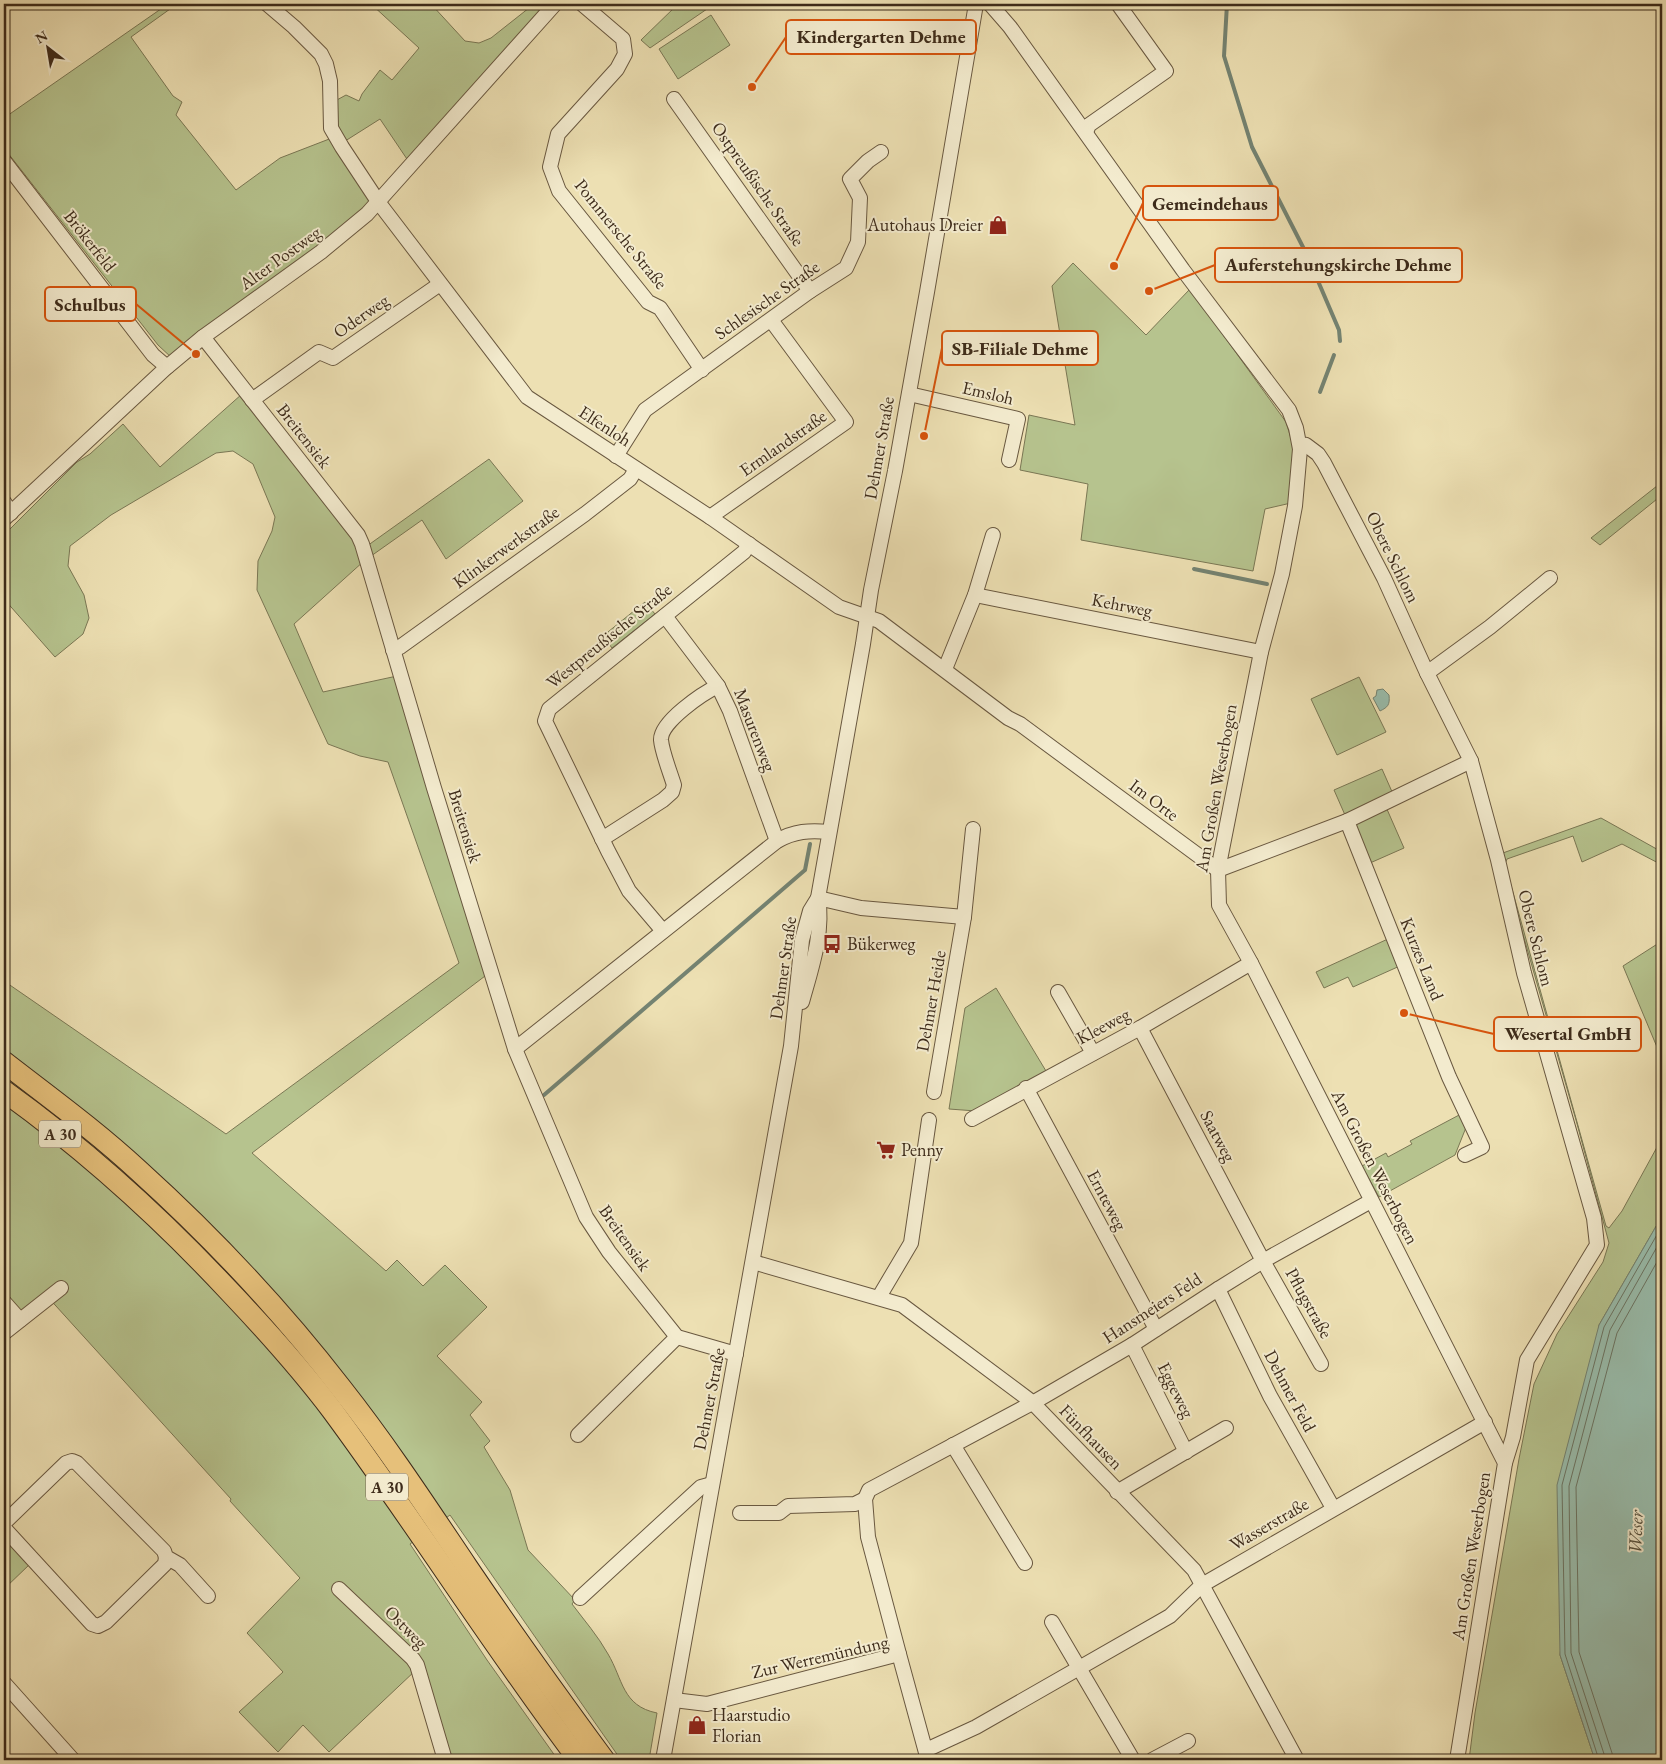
<svg xmlns="http://www.w3.org/2000/svg" width="1666" height="1764" font-family="'EB Garamond',serif">
  <style>
    .green { fill: #b6c38e; stroke: #7a7754 }
    .water { fill: #99bdac; stroke: #748372 }
    .lines { fill: none; stroke-linecap: round; stroke-linejoin: round }
    .shore { stroke: #6b7463; stroke-width: 1 }
    .stream { stroke: #748372; stroke-width: 4 }
    .minor-casing { stroke: #695840; stroke-width: 16 }
    .highway-casing { stroke: #3d2b1a; stroke-width: 23 }
    .minor { stroke: #f3ebce; stroke-width: 14 }
    .highway { stroke: #e6c07a; stroke-width: 21 }
    .labels { text-anchor: middle; stroke-width: 4; stroke-linejoin: round; paint-order: stroke }
    .shield { fill: #f3ebce; stroke: #746550; stroke-width: 1 }
    .shield-label { font-size: 16px; font-weight: bold; fill: #3d2b1a }
    .street-label { font-size: 18px; fill: #3d2b1a; stroke: #f3ebce }
    .poi-label { font-size: 18px; fill: #3d2b1a; stroke: #f3ebce; text-anchor: start }
    .water-label { font-size: 19px; font-style: italic; fill: #54503e; stroke: #f3ebce }
    .leader { fill: none; stroke: #d7540d; stroke-width: 2 }
    .callout-dot { fill: #d7540d; stroke: #f3ebce; stroke-width: 2 }
    .callout { fill: #f3ebce; stroke: #d7540d; stroke-width: 2 }
    .callout-label { font-size: 19px; text-anchor: middle; font-weight: bold; fill: #3d2b1a }
  </style>
  <rect width="100%" height="100%" fill="#ede0b3"/>
  <filter id="stains"><feTurbulence type="fractalNoise" baseFrequency=".004" numOctaves="4"/><feColorMatrix values="0 0 0 0 .2 0 0 0 0 .09 0 0 0 0 .02 0 0 0 .5 -.17"/></filter>
  <radialGradient id="worn" r=".72"><stop offset=".6" stop-color="#630" stop-opacity="0"/><stop offset="1" stop-color="#630" stop-opacity=".3"/></radialGradient>
  <g class="green">
    <polygon points="168,4 177,4 131,37 173,96 182,102 176,115 236,190 280,158 337,136 335,101 346,95 359,101 362,94 380,70 392,80 419,48 371,4 431,4 465,41 479,43 491,38 534,4 551,4 413,168 380,119 342,143 378,200 173,359 158,345 4,148 4,118"/>
    <polygon points="674,4 742,4 707,9 650,48 641,40 676,6"/>
    <polygon points="711,15 730,45 678,79 659,49"/>
    <polygon points="1073,263 1146,335 1190,289 1286,422 1294,448 1291,503 1265,509 1253,571 1081,540 1088,484 1020,470 1029,415 1075,425 1052,286"/>
    <path d="M242,394L354,539L360,551L489,459L523,501L446,559L422,520L364,561L294,624L323,692L397,676L489,973L252,1153L386,1271L397,1260L423,1286L445,1265L487,1307L437,1356L482,1402L470,1415L490,1441L484,1447L510,1490L528,1550L575,1600L572,1604C584,1620 598,1636 608,1654C623,1679 622,1706 657,1713L649,1760H621L450,1515L410,1544L487,1660L558,1760H444L416,1670L329,1752L303,1725L278,1752L239,1712L283,1672L247,1633L300,1578L230,1501L231,1499L46,1295L4,1328V981L226,1134L459,963L388,762L360,756L328,744L257,590L258,561L272,531L275,517L253,464L233,451L216,453L111,515L70,546L68,566L84,595L89,618L83,634L55,657L4,599V535L77,462L90,454L123,424L160,467Z"/>
    <polygon points="1662,482 1662,495 1600,545 1591,538"/>
    <polygon points="645,602 655,614 612,648 603,636"/>
    <polygon points="1359,677 1386,732 1337,755 1311,699"/>
    <polygon points="1382,769 1393,794 1345,815 1334,790"/>
    <polygon points="1386,807 1404,848 1370,863 1355,828 1359,819"/>
    <polygon points="1601,818 1662,852 1662,865 1622,844 1582,862 1573,836 1507,859 1505,864 1606,1226 1609,1228 1622,1211 1662,1138 1662,1216 1599,1325 1560,1655 1595,1760 1469,1760 1475,1713 1519,1459 1534,1384 1557,1334 1603,1262 1609,1243 1576,1120 1500,854"/>
    <polygon points="1390,938 1402,965 1353,987 1348,977 1324,988 1316,972"/>
    <polygon points="1662,941 1662,1059 1623,966"/>
    <polygon points="996,988 1046,1071 976,1111 949,1109 965,1008"/>
    <polygon points="1461,1114 1467,1125 1455,1155 1379,1197 1362,1166 1386,1153 1388,1157 1412,1144 1410,1141"/>
    <polygon points="4,1536 30,1564 4,1589"/>
  </g>
  <g class="water">
    <path d="M1383,689L1389,695C1390,705 1388,707 1380,711L1373,698L1376,696L1377,690Z"/>
    <polygon points="1662,1216 1662,1760 1595,1760 1560,1655 1557,1485 1599,1325"/>
  </g>
  <g class="lines">
    <g class="shore">
      <polyline points="1599,1760 1565,1654 1562,1485 1604,1327 1662,1226"/>
      <polyline points="1606,1760 1571,1653 1569,1486 1610,1330 1662,1238"/>
      <polyline points="1613,1760 1612,1753 1579,1652 1576,1487 1617,1333 1662,1253"/>
    </g>
    <g class="stream">
      <polyline points="1227,4 1224,56 1252,147 1306,253 1339,330 1340,341"/>
      <polyline points="1320,392 1334,355"/>
      <polyline points="1194,569 1267,584"/>
      <polyline points="544,1095 805,870 810,844"/>
    </g>
    <g class="minor-casing">
      <g id="minor">
        <polyline points="267,4 294,27 321,54 326,64 330,81 331,128 342,147 379,203 527,397 710,517 839,607 879,621 1008,718 1020,724 1218,870 1347,821 1471,761"/>
        <polyline points="582,4 623,39 625,54 617,69 558,134 550,167 559,191 648,302 660,308 702,370"/>
        <polyline points="990,4 1010,27 1183,270 1289,410 1296,428 1300,449 1295,506 1282,574 1261,652 1218,870 1219,905 1251,963 1505,1463 1457,1760"/>
        <polyline points="674,99 810,291"/>
        <polyline points="1086,132 1089,125 1166,71 1118,4"/>
        <polyline points="4,161 153,355 167,367"/>
        <polyline points="203,337 358,535 362,544 434,788 515,1049 586,1217 609,1252 677,1337 736,1354"/>
        <polyline points="909,394 1018,419 1009,460"/>
        <polyline points="252,400 319,352 333,358 440,284"/>
        <polyline points="1300,449 1306,445 1318,454 1324,463 1384,578 1427,673 1471,761 1498,860 1524,973 1594,1218 1597,1245 1527,1360 1513,1437 1505,1463"/>
        <polyline points="616,456 645,410 810,291 846,268 858,242 860,198 850,179 868,161 881,152"/>
        <polyline points="4,502 11,513"/>
        <polyline points="710,517 846,422 771,320"/>
        <polyline points="4,519 167,367 203,337 321,252 367,214 555,4"/>
        <polyline points="975,595 1261,652"/>
        <polyline points="665,616 718,686 730,711 777,841"/>
        <polyline points="393,650 400,647 585,514 630,479 636,469"/>
        <polyline points="945,669 975,595 993,535"/>
        <polyline points="1427,673 1490,627 1550,578"/>
        <polyline points="1347,821 1449,1077 1482,1147 1465,1155"/>
        <path d="M602,839L663,800L672,792L674,785C670,772 662,752 661,740C660,722 703,693 718,686"/>
        <polyline points="818,898 861,908 964,917"/>
        <polyline points="663,931 629,891 608,851 545,721 549,709 744,552 749,544"/>
        <polyline points="1058,992 1093,1053"/>
        <path d="M802,1002C811,969 824,933 818,898"/>
        <polyline points="1140,1028 1263,1261 1321,1364"/>
        <path d="M515,1049L777,841C794,831 810,830 829,832"/>
        <polyline points="1026,1088 1156,1329"/>
        <polyline points="934,1092 964,917 973,829"/>
        <polyline points="972,1119 1140,1028 1251,963"/>
        <polyline points="753,1262 902,1305 1032,1402 1194,1570 1297,1760"/>
        <polyline points="1218,1289 1270,1396 1333,1508"/>
        <polyline points="879,1297 911,1243 929,1120"/>
        <polyline points="4,1302 20,1320"/>
        <polyline points="4,1333 61,1288"/>
        <polyline points="1132,1345 1186,1452"/>
        <polyline points="578,1435 677,1337"/>
        <polyline points="953,1445 1025,1563"/>
        <polyline points="1117,1492 1226,1428"/>
        <polyline points="740,1513 779,1513 788,1506 855,1504 865,1499"/>
        <polyline points="4,1523 66,1463 72,1461 77,1463 164,1551 166,1557 180,1565 208,1596"/>
        <polyline points="4,1528 92,1624 98,1626 106,1622 165,1564 166,1557"/>
        <polyline points="339,1589 413,1659 417,1665 445,1760"/>
        <polyline points="580,1598 701,1487 712,1484"/>
        <polyline points="1052,1622 1133,1760"/>
        <polyline points="899,1654 868,1537 865,1499 869,1490 1036,1401 1132,1345 1218,1289 1263,1261 1371,1201"/>
        <polyline points="4,1683 73,1760"/>
        <polyline points="674,1700 707,1704 899,1654 928,1760"/>
        <polyline points="926,1750 976,1727 1170,1616 1202,1585 1485,1422"/>
        <polyline points="663,1760 791,1046 802,940 810,911 818,898 863,644 871,590 895,471 927,292 976,4"/>
        <polyline points="1152,1760 1188,1741"/>
      </g>
    </g>
    <g class="highway-casing">
      <g id="highway">
        <path d="M4,1062C49,1097 96,1131 138,1170C212,1237 280,1309 341,1388C386,1445 426,1506 467,1567C511,1632 557,1696 604,1760"/>
        <path d="M4,1091C86,1150 161,1218 230,1292C266,1330 301,1369 332,1410C417,1525 493,1646 579,1760"/>
      </g>
    </g>
    <use href="#minor" class="minor"/>
    <use href="#highway" class="highway"/>
  </g>
  <defs>
    <g id="shop-bare" transform="scale(1.5)"><path d="M-5-2.5h2.3a2.7 3.5 0 0 1 5.4 0H5L5.5 6h-11ZM-1.5-2.5h3a1.5 2.3 0 0 0-3 0Z" fill="#8f2418" stroke="#f3ebce" stroke-width="2.5" paint-order="stroke"/></g>
    <g id="bus-bare" transform="scale(1.5)"><path d="M-5-6H5V4H4V6H2V4H-2V6H-4V4H-5ZM-3.5-4V0h7V-4ZM-3.5 1.2v1.5H-2V1.2ZM2 1.2v1.5H3.5V1.2Z" fill="#8f2418" stroke="#f3ebce" stroke-width="2.5" paint-order="stroke"/></g>
    <g id="supermarket-bare" transform="scale(1.5)"><path d="M-6-5.5h2.5l.6 2H6L4.5 2H-2.5L-4.4-4H-6ZM-1.5 3.2a1.3 1.3 0 1 0 .1 0ZM3 3.2a1.3 1.3 0 1 0 .1 0Z" fill="#8f2418" stroke="#f3ebce" stroke-width="2.5" paint-order="stroke"/></g>
  </defs>
  <g fill-rule="evenodd">
    <use href="#shop-bare" x="998" y="225"/>
    <use href="#bus-bare" x="832" y="944"/>
    <use href="#supermarket-bare" x="886" y="1150"/>
    <use href="#shop-bare" x="697" y="1725"/>
  </g>
  <g class="labels">
    <g class="shield">
      <rect x="39" y="1120.5" width="42" height="27" rx="4"/>
      <rect x="366" y="1473.5" width="42" height="27" rx="4"/>
    </g>
    <g class="shield-label">
      <text x="60" y="1140">A 30</text>
      <text x="387" y="1493">A 30</text>
    </g>
    <g class="street-label">
      <text transform="translate(758 184) rotate(55)" y="6">Ostpreußische Straße</text>
      <text transform="translate(621 234) rotate(51)" y="6">Pommersche Straße</text>
      <text transform="translate(90 241) rotate(52)" y="6">Brökerfeld</text>
      <text transform="translate(280 258) rotate(-36)" y="6">Alter Postweg</text>
      <text transform="translate(767 300) rotate(-35)" y="6">Schlesische Straße</text>
      <text transform="translate(361 316) rotate(-35)" y="6">Oderweg</text>
      <text transform="translate(988 393) rotate(13)" y="6">Emsloh</text>
      <text transform="translate(605 426) rotate(33)" y="6">Elfenloh</text>
      <text transform="translate(304 436) rotate(52)" y="6">Breitensiek</text>
      <text transform="translate(783 443) rotate(-35)" y="6">Ermlandstraße</text>
      <text transform="translate(879 448) rotate(-80)" y="6">Dehmer Straße</text>
      <text transform="translate(506 547) rotate(-36)" y="6">Klinkerwerkstraße</text>
      <text transform="translate(1393 557) rotate(64)" y="6">Obere Schlom</text>
      <text transform="translate(1122 605) rotate(11)" y="6">Kehrweg</text>
      <text transform="translate(609 636) rotate(-39)" y="6">Westpreußische Straße</text>
      <text transform="translate(755 730) rotate(69)" y="6">Masurenweg</text>
      <text transform="translate(1216 788) rotate(-80)" y="6">Am Großen Weserbogen</text>
      <text transform="translate(1154 800) rotate(37)" y="6">Im Orte</text>
      <text transform="translate(465 826) rotate(73)" y="6">Breitensiek</text>
      <text transform="translate(1536 938) rotate(76)" y="6">Obere Schlom</text>
      <text transform="translate(1422 959) rotate(68)" y="6">Kurzes Land</text>
      <text transform="translate(783 968) rotate(-82)" y="6">Dehmer Straße</text>
      <text transform="translate(931 1001) rotate(-80)" y="6">Dehmer Heide</text>
      <text transform="translate(1103 1026) rotate(-28)" y="6">Kleeweg</text>
      <text transform="translate(1218 1136) rotate(62)" y="6">Saatweg</text>
      <text transform="translate(1375 1167) rotate(63)" y="6">Am Großen Weserbogen</text>
      <text transform="translate(1107 1200) rotate(62)" y="6">Ernteweg</text>
      <text transform="translate(625 1238) rotate(55)" y="6">Breitensiek</text>
      <text transform="translate(1309 1303) rotate(61)" y="6">Pflugstraße</text>
      <text transform="translate(1152 1308) rotate(-33)" y="6">Hansmeiers Feld</text>
      <text transform="translate(1176 1390) rotate(63)" y="6">Eggeweg</text>
      <text transform="translate(1290 1391) rotate(62)" y="6">Dehmer Feld</text>
      <text transform="translate(709 1399) rotate(-79)" y="6">Dehmer Straße</text>
      <text transform="translate(1091 1437) rotate(46)" y="6">Fünfhausen</text>
      <text transform="translate(1269 1524) rotate(-30)" y="6">Wasserstraße</text>
      <text transform="translate(1471 1556) rotate(-81)" y="6">Am Großen Weserbogen</text>
      <text transform="translate(406 1627) rotate(45)" y="6">Ostweg</text>
      <text transform="translate(820 1657) rotate(-13)" y="6">Zur Werremündung</text>
    </g>
    <g class="poi-label">
      <text x="983" y="231" text-anchor="end">Autohaus Dreier</text>
      <text x="847" y="950">Bükerweg</text>
      <text x="901" y="1156">Penny</text>
      <text x="712" y="1721">Haarstudio<tspan x="712" dy="21">Florian</tspan></text>
    </g>
    <g class="water-label">
      <text transform="translate(1635 1532) rotate(-88)" y="7">Weser</text>
    </g>
  </g>
  <path class="leader" d="M752 87L786 37M1114 266L1143 203M1149 291L1215 265M196 354L136 304M924 436L942 348M1404 1013L1494 1034"/>
  <g class="callout-dot">
    <circle cx="752" cy="87" r="5"/>
    <circle cx="1114" cy="266" r="5"/>
    <circle cx="1149" cy="291" r="5"/>
    <circle cx="196" cy="354" r="5"/>
    <circle cx="924" cy="436" r="5"/>
    <circle cx="1404" cy="1013" r="5"/>
  </g>
  <g class="callout">
    <rect x="786" y="20" width="190" height="34" rx="5"/>
    <rect x="1143" y="186" width="135" height="34" rx="5"/>
    <rect x="1215" y="248" width="247" height="34" rx="5"/>
    <rect x="45" y="287" width="91" height="34" rx="5"/>
    <rect x="942" y="331" width="156" height="34" rx="5"/>
    <rect x="1494" y="1017" width="147" height="34" rx="5"/>
  </g>
  <g class="callout-label">
    <text x="881" y="43">Kindergarten Dehme</text>
    <text x="1210" y="210">Gemeindehaus</text>
    <text x="1338" y="271">Auferstehungskirche Dehme</text>
    <text x="90" y="311">Schulbus</text>
    <text x="1020" y="355">SB-Filiale Dehme</text>
    <text x="1568" y="1040">Wesertal GmbH</text>
  </g>
  <rect width="1666" height="1764" fill="none" stroke="#ede0b3" stroke-width="20"/>
  <rect x="5" y="5" width="1656" height="1754" fill="none" stroke="#3d2b1a" stroke-width="2.5"/>
  <rect x="10" y="10" width="1646" height="1744" fill="none" stroke="#3d2b1a"/>
  <g transform="translate(48 48) rotate(329)" stroke="#f3ebce" stroke-width="4" paint-order="stroke">
  <path d="M0-4L9 19L0 12L-9 19Z" fill="#3d2b1a"/>
  <text y="-8" font-size="14" font-weight="bold" text-anchor="middle" fill="#3d2b1a">N</text>
  </g>
  <rect width="100%" height="100%" filter="url(#stains)"/>
  <rect width="100%" height="100%" fill="url(#worn)"/>
</svg>
